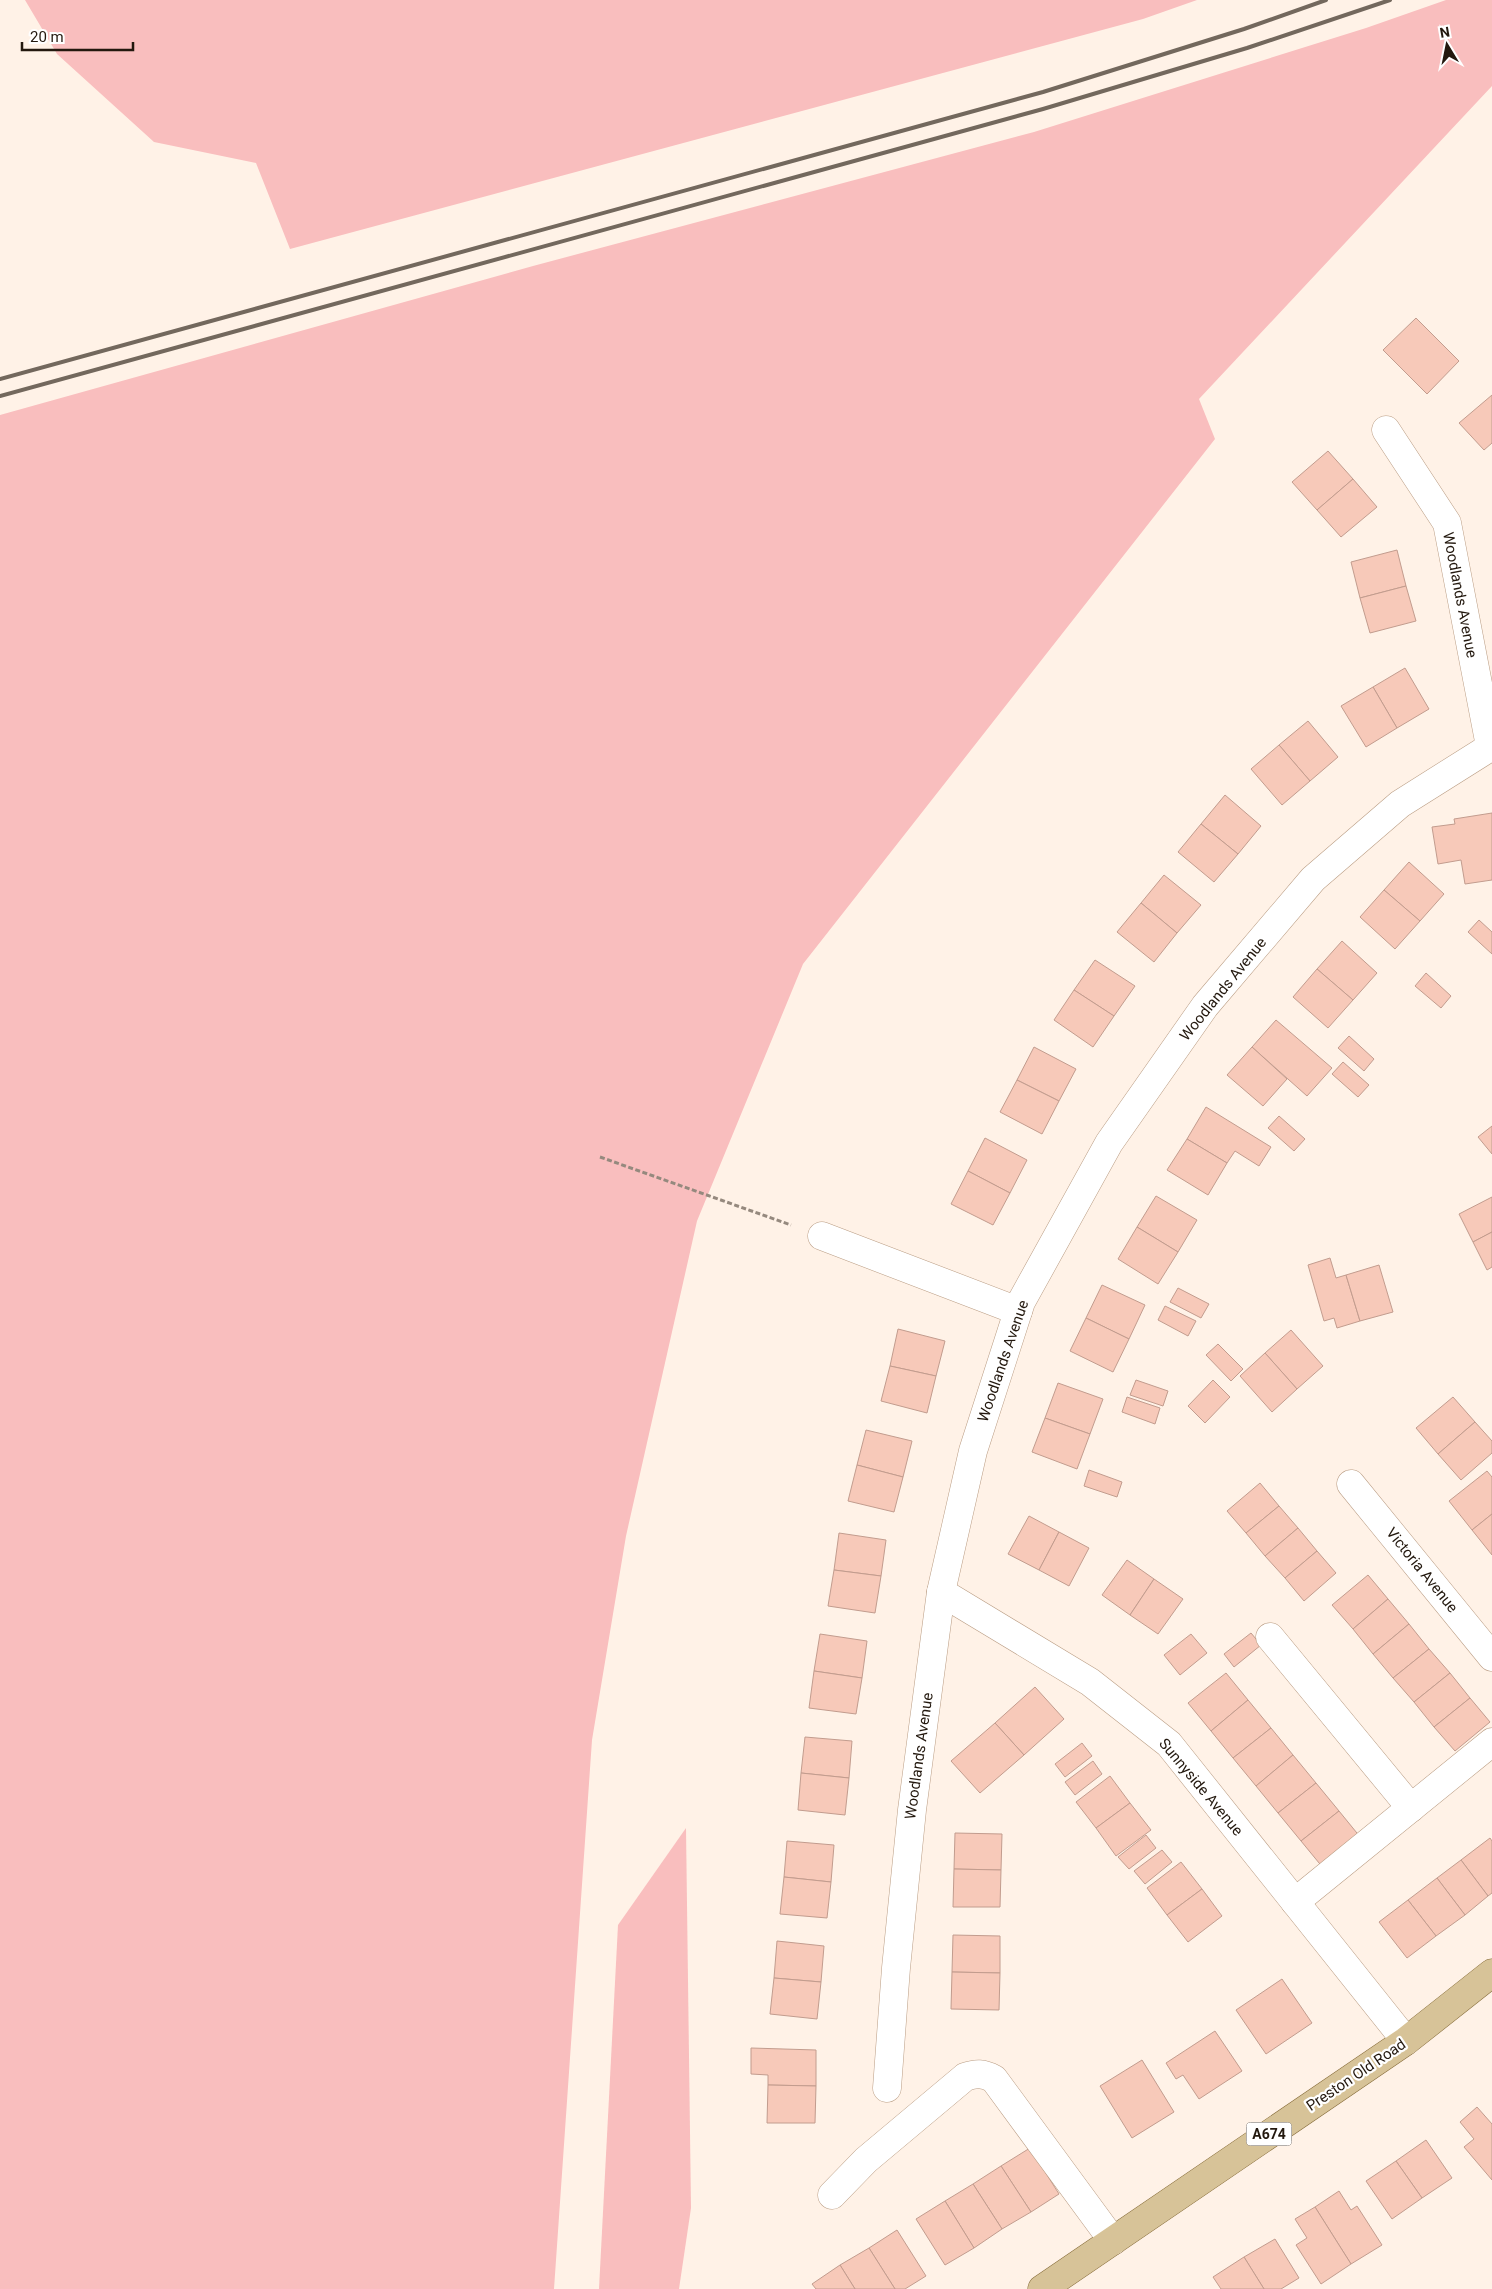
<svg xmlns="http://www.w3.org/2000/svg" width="1492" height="2289" font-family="Roboto,sans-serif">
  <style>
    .green { fill: #f9bebe }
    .building { fill: #f7c9b9; stroke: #c29c8e }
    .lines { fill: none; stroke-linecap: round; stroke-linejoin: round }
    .minor-casing { stroke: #ba9d84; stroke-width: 29 }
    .major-casing { stroke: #876d3b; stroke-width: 29 }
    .path { stroke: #95897e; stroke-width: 3; stroke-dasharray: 5 2.5; stroke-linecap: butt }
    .minor { stroke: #fff; stroke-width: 28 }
    .major { stroke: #d7c398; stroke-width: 28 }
    .rail { stroke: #73685d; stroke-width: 4 }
    .labels { text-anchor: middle; stroke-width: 4.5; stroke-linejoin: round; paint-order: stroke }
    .shield { fill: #fff; stroke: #655d56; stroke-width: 1 }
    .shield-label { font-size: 14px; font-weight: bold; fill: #23180e }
    .street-label { font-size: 15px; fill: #23180e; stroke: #fff }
  </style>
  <rect width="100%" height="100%" fill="#fff2e7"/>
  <g class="green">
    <polygon points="25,0 1197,0 1143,19 290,249 256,163 154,142 57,54"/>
    <polygon points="1446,0 1492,0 1492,86 1199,399 1215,439 803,964 697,1221 626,1536 592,1740 554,2289 0,2289 0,415 533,266 1034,132 1366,28"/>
    <polygon points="686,1828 691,2208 679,2289 599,2289 618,1925"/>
  </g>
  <g class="building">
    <polygon points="1416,318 1459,361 1427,394 1383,350"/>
    <polygon points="1492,395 1492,443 1484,450 1459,423"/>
    <polygon points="1328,451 1353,479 1317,510 1292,482"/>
    <polygon points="1353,479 1377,507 1341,537 1317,510"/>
    <polygon points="1397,550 1406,586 1360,598 1351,562"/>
    <polygon points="1406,586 1416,621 1370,633 1360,598"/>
    <polygon points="1405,668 1429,709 1397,728 1373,687"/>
    <polygon points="1373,687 1397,728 1366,747 1341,706"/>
    <polygon points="1308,721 1338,757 1310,781 1279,745"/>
    <polygon points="1279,745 1310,781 1282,805 1251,769"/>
    <polygon points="1225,795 1261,826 1238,854 1201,824"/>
    <polygon points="1492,813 1492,880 1465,884 1461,860 1438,864 1432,827 1455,824 1454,819"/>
    <polygon points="1201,824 1238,854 1214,882 1178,852"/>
    <polygon points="1409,862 1444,894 1420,921 1384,890"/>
    <polygon points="1164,875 1201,905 1177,933 1141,903"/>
    <polygon points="1384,890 1420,921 1395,949 1360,917"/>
    <polygon points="1141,903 1177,933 1154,962 1117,932"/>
    <polygon points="1479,920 1492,932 1492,954 1468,932"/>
    <polygon points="1342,941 1377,973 1353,1000 1317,969"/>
    <polygon points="1095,960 1135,986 1114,1016 1074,990"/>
    <polygon points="1317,969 1353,1000 1328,1028 1293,997"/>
    <polygon points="1426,973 1451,996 1441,1008 1415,986"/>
    <polygon points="1074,990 1114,1016 1093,1047 1054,1020"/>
    <polygon points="1276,1020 1332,1068 1307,1096 1252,1047"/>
    <polygon points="1349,1036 1374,1059 1364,1071 1338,1048"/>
    <polygon points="1034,1047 1076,1069 1059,1101 1017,1080"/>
    <polygon points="1252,1047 1287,1079 1263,1106 1227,1075"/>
    <polygon points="1343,1062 1369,1085 1358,1097 1332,1074"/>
    <polygon points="1017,1080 1059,1101 1042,1134 1000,1112"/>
    <polygon points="1206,1107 1271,1147 1259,1166 1235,1151 1227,1163 1187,1139"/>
    <polygon points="1279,1116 1305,1139 1294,1151 1268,1128"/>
    <polygon points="1492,1126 1492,1154 1478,1137"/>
    <polygon points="985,1138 1027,1160 1010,1193 968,1171"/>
    <polygon points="1187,1139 1227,1163 1208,1195 1167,1170"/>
    <polygon points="968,1171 1010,1193 993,1225 951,1204"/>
    <polygon points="1156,1196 1197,1220 1178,1252 1137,1227"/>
    <polygon points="1492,1197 1492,1232 1473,1242 1459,1214"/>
    <polygon points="1137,1227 1178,1252 1158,1284 1118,1259"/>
    <polygon points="1492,1232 1492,1267 1487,1270 1473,1242"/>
    <polygon points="1330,1258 1336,1278 1346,1275 1360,1321 1337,1328 1334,1318 1324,1321 1308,1265"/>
    <polygon points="1379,1265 1393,1312 1360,1321 1346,1275"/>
    <polygon points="1102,1285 1145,1305 1129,1339 1086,1318"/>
    <polygon points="1178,1288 1209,1304 1201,1318 1170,1302"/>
    <polygon points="1165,1306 1196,1321 1188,1336 1158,1320"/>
    <polygon points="1086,1318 1129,1339 1113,1372 1070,1351"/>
    <polygon points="898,1329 945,1341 936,1376 890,1366"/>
    <polygon points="1291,1330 1323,1366 1297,1389 1265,1353"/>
    <polygon points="1218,1344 1243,1369 1231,1381 1206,1355"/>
    <polygon points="1265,1353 1297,1389 1272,1412 1240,1376"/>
    <polygon points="890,1366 936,1376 927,1413 881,1401"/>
    <polygon points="1136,1380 1168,1391 1163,1406 1130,1395"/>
    <polygon points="1213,1380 1230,1397 1205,1423 1188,1406"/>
    <polygon points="1058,1383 1103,1399 1090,1434 1045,1418"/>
    <polygon points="1127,1397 1160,1408 1155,1424 1122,1412"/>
    <polygon points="1453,1397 1475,1422 1438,1454 1416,1428"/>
    <polygon points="1045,1418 1090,1434 1077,1469 1032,1452"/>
    <polygon points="1475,1422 1492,1441 1492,1453 1461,1480 1438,1454"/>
    <polygon points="866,1430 912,1441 903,1477 857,1465"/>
    <polygon points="857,1465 903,1477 894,1512 848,1501"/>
    <polygon points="1089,1470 1122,1482 1117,1497 1084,1486"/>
    <polygon points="1487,1471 1492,1477 1492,1514 1472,1530 1449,1501"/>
    <polygon points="1260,1483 1279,1506 1246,1533 1227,1511"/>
    <polygon points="1279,1506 1298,1528 1265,1556 1246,1533"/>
    <polygon points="1492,1514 1492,1555 1472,1530"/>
    <polygon points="1029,1516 1059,1532 1039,1570 1008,1554"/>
    <polygon points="1298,1528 1317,1551 1285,1578 1265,1556"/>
    <polygon points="1059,1532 1089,1548 1069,1586 1039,1570"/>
    <polygon points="839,1533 886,1540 881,1576 834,1570"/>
    <polygon points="1317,1551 1336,1573 1304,1601 1285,1578"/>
    <polygon points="1127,1560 1154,1579 1130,1615 1102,1595"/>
    <polygon points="834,1570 881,1576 875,1613 828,1606"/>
    <polygon points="1368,1575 1388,1599 1353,1629 1332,1605"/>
    <polygon points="1154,1579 1183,1599 1158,1634 1130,1615"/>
    <polygon points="1388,1599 1409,1624 1373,1654 1353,1629"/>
    <polygon points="1409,1624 1429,1649 1393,1678 1373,1654"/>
    <polygon points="1251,1633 1261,1645 1234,1667 1224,1654"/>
    <polygon points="820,1634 867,1641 862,1678 814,1671"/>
    <polygon points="1191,1634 1207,1653 1180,1675 1164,1655"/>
    <polygon points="1429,1649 1450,1673 1414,1702 1393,1678"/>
    <polygon points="814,1671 862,1678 856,1714 809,1708"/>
    <polygon points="1226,1673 1248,1700 1211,1731 1188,1703"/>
    <polygon points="1450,1673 1470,1698 1434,1727 1414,1702"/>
    <polygon points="1035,1687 1064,1719 1024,1755 995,1723"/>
    <polygon points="1470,1698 1490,1722 1455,1751 1434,1727"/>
    <polygon points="1248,1700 1271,1728 1233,1758 1211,1731"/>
    <polygon points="995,1723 1024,1755 980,1793 951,1761"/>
    <polygon points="1271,1728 1293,1755 1256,1786 1233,1758"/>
    <polygon points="805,1737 852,1741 849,1778 801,1773"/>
    <polygon points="1082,1743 1092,1756 1065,1777 1055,1764"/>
    <polygon points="1293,1755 1316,1783 1278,1813 1256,1786"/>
    <polygon points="1093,1761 1102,1774 1075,1795 1065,1782"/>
    <polygon points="801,1773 849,1778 845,1815 798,1810"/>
    <polygon points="1110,1776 1130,1803 1096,1828 1076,1802"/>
    <polygon points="1316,1783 1339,1811 1301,1841 1278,1813"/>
    <polygon points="1130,1803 1151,1830 1116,1856 1096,1828"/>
    <polygon points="1339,1811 1361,1838 1324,1869 1301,1841"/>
    <polygon points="955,1833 1002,1834 1001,1870 954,1869"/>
    <polygon points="1146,1835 1156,1848 1129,1869 1118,1857"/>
    <polygon points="1490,1838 1492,1841 1492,1893 1488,1896 1461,1860"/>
    <polygon points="787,1841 834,1845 831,1882 784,1877"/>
    <polygon points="1162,1850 1172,1862 1145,1884 1134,1871"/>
    <polygon points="1461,1860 1488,1896 1465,1915 1437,1878"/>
    <polygon points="1181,1862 1202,1889 1167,1915 1147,1888"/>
    <polygon points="954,1869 1001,1870 1000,1907 953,1907"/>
    <polygon points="784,1877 831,1882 827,1918 780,1914"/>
    <polygon points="1437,1878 1465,1915 1436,1936 1408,1900"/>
    <polygon points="1202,1889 1222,1916 1188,1942 1167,1915"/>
    <polygon points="1408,1900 1436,1936 1407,1958 1379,1922"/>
    <polygon points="953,1935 1000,1936 1000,1973 952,1972"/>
    <polygon points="777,1941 824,1946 821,1982 774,1978"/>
    <polygon points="952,1972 1000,1973 999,2010 951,2009"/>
    <polygon points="774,1978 821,1982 817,2019 770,2014"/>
    <polygon points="1282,1979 1312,2023 1266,2054 1236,2010"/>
    <polygon points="1215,2031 1242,2071 1199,2099 1183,2075 1176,2079 1166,2063"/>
    <polygon points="751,2048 816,2050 816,2086 768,2085 768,2075 751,2074"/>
    <polygon points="1142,2060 1174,2112 1132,2138 1100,2086"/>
    <polygon points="768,2085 816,2086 815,2123 767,2123"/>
    <polygon points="1477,2107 1492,2124 1492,2180 1464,2147 1474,2139 1460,2122"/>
    <polygon points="1426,2140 1452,2178 1422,2198 1396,2161"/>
    <polygon points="1030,2148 1059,2194 1031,2212 1001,2166"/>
    <polygon points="1396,2161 1422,2198 1392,2219 1366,2181"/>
    <polygon points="1001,2166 1031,2212 1002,2229 973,2184"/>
    <polygon points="973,2184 1002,2229 974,2248 945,2201"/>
    <polygon points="1339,2191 1351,2210 1357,2206 1382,2245 1351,2264 1315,2207"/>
    <polygon points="945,2201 974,2248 945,2265 916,2219"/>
    <polygon points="1315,2207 1351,2264 1321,2284 1296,2245 1307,2238 1295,2219"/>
    <polygon points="897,2230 926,2276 905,2289 895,2289 869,2248"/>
    <polygon points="1275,2239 1299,2278 1281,2289 1264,2289 1244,2257"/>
    <polygon points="869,2248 895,2289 855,2289 840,2265"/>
    <polygon points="1244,2257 1264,2289 1221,2289 1213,2277"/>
    <polygon points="840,2265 855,2289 816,2289 812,2284"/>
  </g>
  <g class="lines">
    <g class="minor-casing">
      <g id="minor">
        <polyline points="1386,430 1447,523 1490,746"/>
        <polyline points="822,1236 1018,1311"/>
        <polyline points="1351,1484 1492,1657"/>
        <polyline points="941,1592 1090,1682 1169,1744 1406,2041"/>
        <polyline points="1270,1637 1411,1808"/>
        <polyline points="1295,1902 1492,1742"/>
        <polyline points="887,2088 896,1968 912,1810 941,1592 973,1451 1021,1302 1109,1143 1205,1006 1313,879 1400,804 1492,746"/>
        <path d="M832,2195L866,2160L965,2077C976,2073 983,2073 994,2079L1113,2241"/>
      </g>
    </g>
    <g class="major-casing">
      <polyline id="major" points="1042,2289 1406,2041 1492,1973"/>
    </g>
    <polyline class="path" points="600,1157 791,1225"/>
    <use href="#minor" class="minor"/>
    <use href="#major" class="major"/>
    <g class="rail">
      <polyline points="0,379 1043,92 1244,29 1326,0"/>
      <polyline points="0,396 1043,109 1247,48 1390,0"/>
    </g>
  </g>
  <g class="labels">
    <rect class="shield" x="1246.5" y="2122.5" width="45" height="23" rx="4"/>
    <g class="shield-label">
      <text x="1269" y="2139">A674</text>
    </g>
    <g class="street-label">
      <text transform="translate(1460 595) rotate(79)" y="5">Woodlands Avenue</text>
      <text transform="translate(1223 989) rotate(-51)" y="5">Woodlands Avenue</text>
      <text transform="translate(1003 1361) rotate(-71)" y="5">Woodlands Avenue</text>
      <text transform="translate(1422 1570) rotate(51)" y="5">Victoria Avenue</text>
      <text transform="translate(919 1756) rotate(-82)" y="5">Woodlands Avenue</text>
      <text transform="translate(1201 1787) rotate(50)" y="5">Sunnyside Avenue</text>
      <text transform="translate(1356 2075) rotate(-34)" y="5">Preston Old Road</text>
    </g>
  </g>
  <g transform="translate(1447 45) rotate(350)" stroke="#ffffff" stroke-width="4" paint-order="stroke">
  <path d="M0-4L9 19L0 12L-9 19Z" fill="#23180e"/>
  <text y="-8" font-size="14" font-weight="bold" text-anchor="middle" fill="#23180e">N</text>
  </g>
  <path d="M22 42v8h111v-8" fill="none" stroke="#23180e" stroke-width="2.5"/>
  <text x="30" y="42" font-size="15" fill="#23180e" stroke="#ffffff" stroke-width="4" paint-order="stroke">20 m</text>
</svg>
